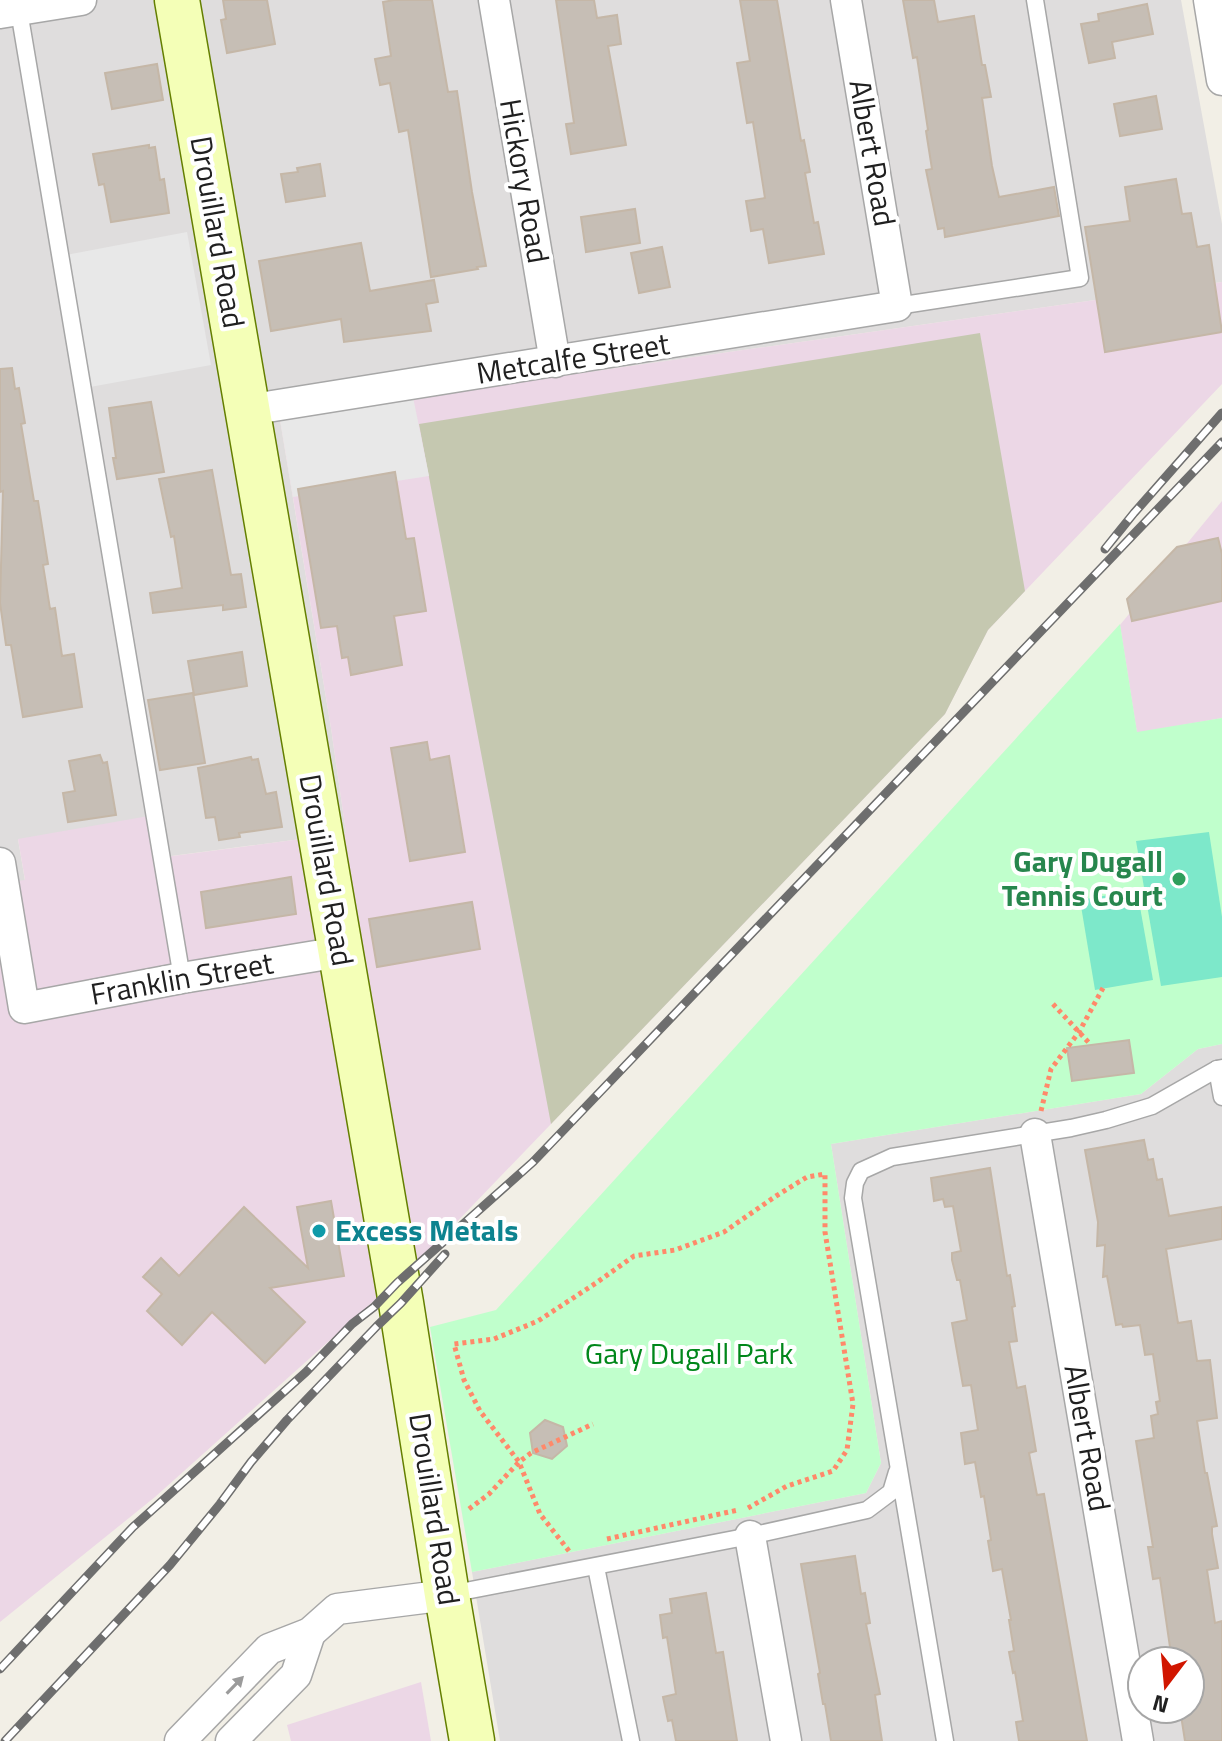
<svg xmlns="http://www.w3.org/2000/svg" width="1222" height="1741" font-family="'Titillium Web',sans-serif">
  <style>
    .residential { fill: #dfdddd; fill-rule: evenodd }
    .industrial { fill: #ecd7e6 }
    .construction { fill: #c5c8b0 }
    .park { fill: #c0ffcc }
    .pitch { fill: #7de8ca }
    .parking { fill: #e8e8e8 }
    .building { fill: #c6beb5; stroke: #c5b7a7; stroke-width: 2 }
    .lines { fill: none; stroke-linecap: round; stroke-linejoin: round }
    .lane-casing { stroke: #a7a7a7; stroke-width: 19 }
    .street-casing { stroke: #a7a7a7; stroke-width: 33 }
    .secondary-casing { stroke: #647f00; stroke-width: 47 }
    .path { stroke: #ff896a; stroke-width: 5; stroke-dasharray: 4 4; stroke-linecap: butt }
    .lane { stroke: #fff; stroke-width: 16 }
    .street { stroke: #fff; stroke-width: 30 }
    .secondary { stroke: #f4ffb7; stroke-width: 44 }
    .rail-casing { stroke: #6e6e6e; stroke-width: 9 }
    .rail { stroke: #fff; stroke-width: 6; stroke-dasharray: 18; stroke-linecap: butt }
    .oneway { fill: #9b9b9b }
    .leisure-dot { fill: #2e9e5b; stroke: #fff; stroke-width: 3 }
    .culture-dot { fill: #0f9aa8; stroke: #fff; stroke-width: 3 }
    .labels { text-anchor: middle; stroke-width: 8; stroke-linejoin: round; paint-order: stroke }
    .street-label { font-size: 30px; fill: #202020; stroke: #fff }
    .leisure-label { font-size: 30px; font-weight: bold; fill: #27864d; stroke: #fff; text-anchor: end }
    .culture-label { font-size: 30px; font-weight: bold; fill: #0d838f; stroke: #fff; text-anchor: start }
    .park-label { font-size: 30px; fill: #01871a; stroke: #fff }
  </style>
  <rect width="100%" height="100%" fill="#f2efe6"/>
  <g class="residential">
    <polygon points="0,0 1181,0 1222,224 1222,282 413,397 280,420 331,728 346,833 164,857 18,839 25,881 0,883"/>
    <path d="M1222,1044V1741H500L472,1572L866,1493L881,1463L831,1144L1141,1094L1198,1049ZM1142,1661H1190V1709H1142Z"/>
  </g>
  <g class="industrial">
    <polygon points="1222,282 1222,384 988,630 945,714 425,1255 155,1497 0,1622 0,883 25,880 18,839 160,814 165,857 346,833 331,728 280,419 413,397"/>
    <polygon points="1222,501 1222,718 1137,733 1120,625"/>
    <polygon points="421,1682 431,1741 291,1741 287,1725"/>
  </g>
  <polygon class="construction" points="980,333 1025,591 988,630 945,714 551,1124 419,424"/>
  <polygon class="park" points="1120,624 1137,732 1222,718 1222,1044 1198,1049 1141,1094 831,1144 881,1463 866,1493 472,1572 430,1327 496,1310"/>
  <g class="pitch">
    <polygon points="1209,832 1222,917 1222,977 1161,986 1136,841"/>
    <polygon points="1137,890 1153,980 1095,990 1080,900"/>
  </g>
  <g class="parking">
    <polygon points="187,232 211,365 90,387 66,255"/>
    <polygon points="413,397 429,476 293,497 280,419"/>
  </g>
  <g class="building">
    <polygon points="223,0 267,0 275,44 227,53 221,20 226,19"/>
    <polygon points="394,0 432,0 448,92 457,91 472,192 486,266 477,267 478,269 431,277 408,130 399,132 390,83 380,85 375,59 391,56 383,2"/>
    <polygon points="556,0 594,0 597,18 617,15 621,44 608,46 626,145 571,154 566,124 574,123"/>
    <polygon points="740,0 777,0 801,141 804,140 810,172 805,173 814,223 818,222 824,254 769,263 763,229 751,231 746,201 765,198 753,122 747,123 737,63 750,61"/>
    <polygon points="903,0 934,0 938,22 974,16 982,65 985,65 991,97 982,98 992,166 999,197 1054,187 1059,216 945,237 944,228 938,229 926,170 932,169 926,131 928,130 917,57 913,58"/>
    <polygon points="1147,4 1153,34 1112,42 1115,58 1089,63 1081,24 1099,21 1098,14"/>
    <polygon points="157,64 163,100 112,109 105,73"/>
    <polygon points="1156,96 1162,129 1120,136 1114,104"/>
    <polygon points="149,145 149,148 155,147 160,180 164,179 169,213 111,222 104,184 99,185 93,154"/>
    <polygon points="320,164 325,196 286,202 281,174 298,172 297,168"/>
    <polygon points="1176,179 1182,214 1191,213 1197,247 1209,245 1222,332 1105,352 1085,227 1130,221 1125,187"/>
    <polygon points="635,209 640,243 586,252 581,217"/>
    <polygon points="361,243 370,291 434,280 438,302 426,304 431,331 344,342 341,319 271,331 259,261"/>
    <polygon points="662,247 670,287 639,293 631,253"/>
    <polygon points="12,368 15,389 19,388 25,423 21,424 34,501 38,501 48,564 43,565 50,609 55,608 62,656 74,654 82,707 23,717 11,645 6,645 0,603 3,491 0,492 0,369"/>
    <polygon points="151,402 164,472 117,479 113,458 116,458 109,408"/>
    <polygon points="212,470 231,575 241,574 246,607 223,610 223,605 153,613 150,593 182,588 174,536 171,537 159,479"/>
    <polygon points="395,472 406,539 414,538 426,611 394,616 402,665 351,675 348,657 342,658 337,626 321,628 298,489"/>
    <polygon points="1218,538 1222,554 1222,601 1132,621 1127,599 1177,547"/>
    <polygon points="242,652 247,686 194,695 188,661"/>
    <polygon points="193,693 205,763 160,770 148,700"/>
    <polygon points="427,742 430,760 449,756 465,852 410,861 391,748"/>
    <polygon points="100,755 103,763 107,762 116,815 68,822 63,793 75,791 69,761"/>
    <polygon points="251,757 252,760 258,759 266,794 276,792 282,827 239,833 240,837 219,840 215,817 206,818 198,768"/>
    <polygon points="291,877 296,914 206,928 201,892"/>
    <polygon points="472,902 480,949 377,967 369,919"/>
    <polygon points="1129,1040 1134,1073 1072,1081 1067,1048"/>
    <polygon points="1144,1140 1148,1160 1153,1159 1157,1180 1162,1179 1169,1216 1222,1207 1222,1239 1166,1249 1178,1323 1191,1321 1197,1361 1210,1360 1217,1418 1197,1421 1205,1473 1207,1473 1217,1526 1212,1527 1212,1534 1218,1568 1207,1570 1215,1623 1222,1621 1222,1741 1185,1741 1180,1709 1190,1709 1190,1661 1172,1661 1160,1578 1153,1579 1148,1547 1153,1547 1136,1441 1154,1438 1151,1416 1158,1414 1156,1402 1160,1401 1153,1354 1145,1355 1140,1325 1123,1327 1122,1324 1116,1325 1107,1276 1103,1277 1105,1245 1097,1246 1098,1222 1085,1150"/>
    <polygon points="990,1168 1007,1276 1010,1275 1015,1306 1012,1307 1017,1341 1009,1342 1017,1388 1025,1386 1036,1451 1029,1453 1037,1495 1044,1494 1087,1741 1019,1741 1016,1722 1023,1721 1015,1672 1013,1673 1009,1652 1014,1651 1009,1620 1011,1620 1002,1569 993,1571 988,1541 991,1540 984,1496 981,1497 975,1462 965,1464 961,1433 978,1430 971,1385 963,1386 952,1323 967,1320 960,1280 957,1280 952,1260 952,1253 961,1251 953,1206 945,1207 943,1199 934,1201 931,1178"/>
    <polygon points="331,1201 344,1276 270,1288 305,1322 265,1363 212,1312 182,1345 147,1311 162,1294 143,1277 161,1258 179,1276 244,1207 308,1268 297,1207"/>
    <polygon points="545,1420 563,1427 567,1446 552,1459 533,1453 530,1433"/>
    <polygon points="855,1556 861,1594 865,1593 870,1623 866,1624 880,1694 875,1695 882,1741 831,1741 825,1704 823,1704 818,1674 820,1673 801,1564"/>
    <polygon points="706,1593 716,1653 723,1652 737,1741 676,1741 672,1720 668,1721 663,1697 676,1694 667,1637 663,1638 660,1615 672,1613 670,1599"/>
  </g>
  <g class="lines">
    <g class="lane-casing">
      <g id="lane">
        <polyline points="18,5 182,978"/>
        <polyline points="897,306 1080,278 1035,0"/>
        <polyline points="1217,1069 1222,1097"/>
        <polyline points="596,1567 631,1741"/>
        <polyline points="450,1594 750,1536 867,1510 891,1492 897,1472"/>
        <polyline points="945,1741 853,1198 855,1183 861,1171 892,1157 1071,1128 1106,1120 1152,1106 1217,1069 1222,1068"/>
      </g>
    </g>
    <g class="street-casing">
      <g id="street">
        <polyline points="494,0 555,362"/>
        <polyline points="1209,0 1222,80"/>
        <polyline points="0,13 81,0"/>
        <polyline points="248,410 897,306 846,0"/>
        <polyline points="0,863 24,1008 182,978 340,952"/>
        <polyline points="1035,1134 1138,1741"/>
        <polyline points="750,1536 786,1741"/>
        <polyline points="180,1741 269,1649 310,1633 337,1609 447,1595"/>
        <polyline points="231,1741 296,1675 310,1633"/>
      </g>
    </g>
    <g class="secondary-casing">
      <polyline id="secondary" points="177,0 401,1303 447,1595 472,1741"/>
    </g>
    <g class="path">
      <polyline points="1053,1004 1091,1045"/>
      <polyline points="1041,1111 1051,1069 1079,1032 1103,988"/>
      <polyline points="469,1509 489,1494 519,1462 531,1453 593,1424"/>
      <polyline points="607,1539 738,1510"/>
      <polyline points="569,1551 540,1514 519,1462 480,1411 464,1380 454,1344 494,1339 538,1321 596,1283 634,1256 675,1250 724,1232 776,1196 807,1177 825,1174 825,1232 853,1404 847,1450 833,1471 787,1486 748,1508"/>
    </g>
    <use href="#lane" class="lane"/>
    <use href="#street" class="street"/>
    <use href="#secondary" class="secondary"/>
    <g class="rail-casing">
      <g id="rail">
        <polyline points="1105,549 1134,513 1222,413"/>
        <polyline points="0,1669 133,1527 306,1372 352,1324 374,1307 397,1283 533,1162 1222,442"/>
        <polyline points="5,1741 170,1565 220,1504 251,1462 287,1420 377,1326 401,1303 445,1254"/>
      </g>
    </g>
    <use href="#rail" class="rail"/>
  </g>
  <defs><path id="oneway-solid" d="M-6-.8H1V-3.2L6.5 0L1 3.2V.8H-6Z" transform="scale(2)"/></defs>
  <use class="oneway" href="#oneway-solid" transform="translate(235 1685) rotate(-46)"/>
  <circle class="leisure-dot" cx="1179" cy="879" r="8"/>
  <circle class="culture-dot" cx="319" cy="1231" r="8"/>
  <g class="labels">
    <g class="street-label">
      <text transform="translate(872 153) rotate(80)" y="10">Albert Road</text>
      <text transform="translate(524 181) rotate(80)" y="10">Hickory Road</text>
      <text transform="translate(217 232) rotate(80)" y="10">Drouillard Road</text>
      <text transform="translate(573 359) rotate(-9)" y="10">Metcalfe Street</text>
      <text transform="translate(326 870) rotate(80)" y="10">Drouillard Road</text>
      <text transform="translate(182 979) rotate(-10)" y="10">Franklin Street</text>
      <text transform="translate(1087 1438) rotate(80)" y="10">Albert Road</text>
      <text transform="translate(434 1509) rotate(81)" y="10">Drouillard Road</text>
    </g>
    <g class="leisure-label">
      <text x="1163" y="872">Gary Dugall<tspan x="1163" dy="34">Tennis Court</tspan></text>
    </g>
    <g class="culture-label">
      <text x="335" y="1241">Excess Metals</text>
    </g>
    <g class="park-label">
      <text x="689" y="1364">Gary Dugall Park</text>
    </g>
  </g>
  <g transform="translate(1166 1685) rotate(196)"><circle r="38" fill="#ffffff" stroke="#a6a6a6" stroke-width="2"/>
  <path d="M0-6L14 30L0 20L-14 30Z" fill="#d11600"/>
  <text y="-12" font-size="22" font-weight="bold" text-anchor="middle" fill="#202020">N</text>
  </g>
</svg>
